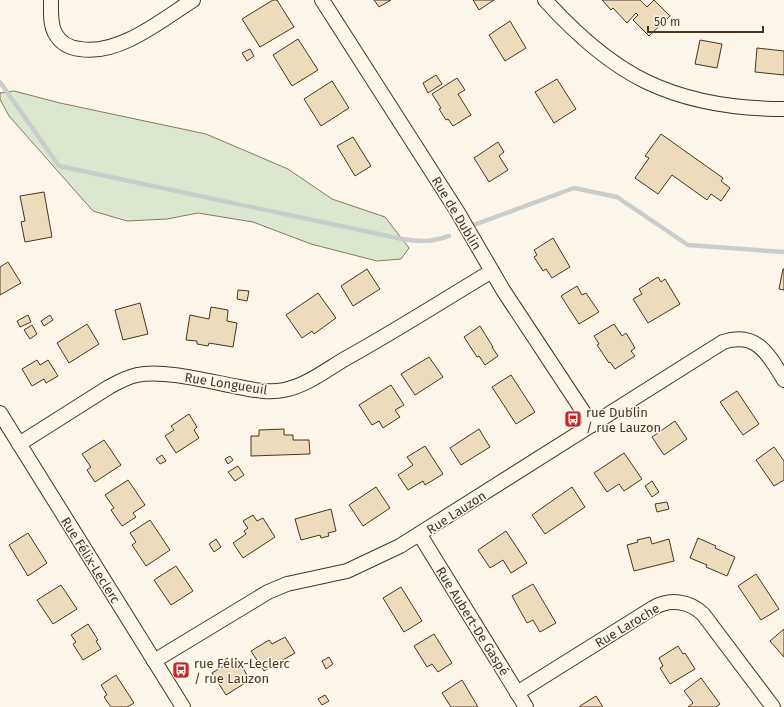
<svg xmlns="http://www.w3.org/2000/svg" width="784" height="707" font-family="'Fira Sans',sans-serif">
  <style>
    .green { fill: #dce7d0; stroke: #887966 }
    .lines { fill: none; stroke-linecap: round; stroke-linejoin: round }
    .stream { stroke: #c9cecd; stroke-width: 4.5 }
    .building { fill: #ecdcbc; stroke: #4a3520 }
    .minor-casing { stroke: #4a3520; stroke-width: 16 }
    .minor { stroke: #fbf6e9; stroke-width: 14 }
    .labels { text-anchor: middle; stroke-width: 3; stroke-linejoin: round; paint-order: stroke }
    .street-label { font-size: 13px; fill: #4a3520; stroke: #fbf6e9 }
    .poi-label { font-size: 13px; fill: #4a3520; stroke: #fbf6e9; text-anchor: start }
  </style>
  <rect width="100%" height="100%" fill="#fbf6e9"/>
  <polygon class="green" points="14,91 60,103 206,134 288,169 332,199 385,217 409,248 401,259 377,261 311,244 253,222 198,213 167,219 127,221 93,211 9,116 0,99 0,93"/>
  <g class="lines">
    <g class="stream">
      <path d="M0,82L59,166L402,239C421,242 431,242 449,236"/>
      <polyline points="471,226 574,188 617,197 688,245 784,252"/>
    </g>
  </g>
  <g class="building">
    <polygon points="273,0 277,0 294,27 260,47 242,19"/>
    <polygon points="374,0 391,0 379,7"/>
    <polygon points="473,0 494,0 479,10"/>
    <polygon points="602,0 640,0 647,7 654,0 670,16 649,36 633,20 638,15 636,13 627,23 613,8 611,10"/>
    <polygon points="510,21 526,48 505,61 489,35"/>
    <polygon points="298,39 318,70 292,86 273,55"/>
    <polygon points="700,40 722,44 717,68 695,64"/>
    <polygon points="757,48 784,51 784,75 755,72"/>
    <polygon points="250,49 254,56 247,61 242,53"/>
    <polygon points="436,75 442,84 428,93 423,83"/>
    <polygon points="457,78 465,90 458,94 471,115 453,126 448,119 446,120 439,109 441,108 432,94"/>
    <polygon points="557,79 576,109 554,123 535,92"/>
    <polygon points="332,81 349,108 321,126 304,99"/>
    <polygon points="661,134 723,178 721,181 730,188 721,201 711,194 707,200 672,175 658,194 635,178 649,158 645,156"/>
    <polygon points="353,137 371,166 355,176 337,146"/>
    <polygon points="498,142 504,152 499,156 508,170 489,182 474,158"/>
    <polygon points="44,192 52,237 25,242 21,222 25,221 20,196"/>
    <polygon points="553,238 570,267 552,278 546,269 543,271 534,257 537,255 534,250"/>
    <polygon points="8,262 21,283 0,295 0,267"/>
    <polygon points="367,269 380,289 353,306 341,286"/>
    <polygon points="783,269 784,269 784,290 779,289"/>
    <polygon points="658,277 661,282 665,279 680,304 648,323 633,299 642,294 639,289"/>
    <polygon points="577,286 582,295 586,293 599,312 579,324 561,296"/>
    <polygon points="238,290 249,291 247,301 237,299"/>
    <polygon points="318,293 336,318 314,334 312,331 302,338 286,315"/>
    <polygon points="140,303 148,334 123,340 115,310"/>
    <polygon points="211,307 228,310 227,321 237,323 233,347 209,343 208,346 197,344 197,341 186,340 190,315 209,319"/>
    <polygon points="28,315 31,322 20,327 17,321"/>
    <polygon points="50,315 53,320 44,326 41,321"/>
    <polygon points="87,324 99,344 69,363 57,343"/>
    <polygon points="614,324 622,336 626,333 635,348 631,351 635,356 615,369 610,362 609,363 597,345 599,344 594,336"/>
    <polygon points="32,325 37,334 30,339 24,330"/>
    <polygon points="480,326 493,347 492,347 498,356 485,365 479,356 477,357 464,337"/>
    <polygon points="429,357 443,377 415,395 401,374"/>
    <polygon points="37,360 40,365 48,360 58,376 46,383 44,379 32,386 22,369"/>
    <polygon points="511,375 535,412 516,424 492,387"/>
    <polygon points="391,385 404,405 395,410 400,417 383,428 379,421 372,425 359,405"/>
    <polygon points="737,391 759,424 743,435 720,402"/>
    <polygon points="189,414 197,427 194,430 199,438 176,453 165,436 174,430 171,426"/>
    <polygon points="675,421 687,439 664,455 652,437"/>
    <polygon points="284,429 284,435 293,435 293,440 309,440 310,454 251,456 251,436 259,436 259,430"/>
    <polygon points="479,429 490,447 461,465 450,448"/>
    <polygon points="104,440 121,465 95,482 87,470 91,467 82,454"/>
    <polygon points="425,446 443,474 425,485 423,481 408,490 398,475 413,465 407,457"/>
    <polygon points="774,447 784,461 784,480 774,486 756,460"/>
    <polygon points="624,453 642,479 624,491 619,484 607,492 594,473"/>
    <polygon points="162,455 166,461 160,464 156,459"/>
    <polygon points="230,456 233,460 228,464 225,459"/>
    <polygon points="238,466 244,475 235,481 228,472"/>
    <polygon points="128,480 145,505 133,513 136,517 122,526 111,510 114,508 105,495"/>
    <polygon points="652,481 659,492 652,497 645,486"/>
    <polygon points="376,487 390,508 363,526 349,505"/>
    <polygon points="572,487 585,507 545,534 532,515"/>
    <polygon points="667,502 669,509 657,512 655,504"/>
    <polygon points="331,509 336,531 328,533 329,536 321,538 320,535 301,540 295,519"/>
    <polygon points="253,515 257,521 263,518 275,537 243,558 233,543 246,534 244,531 248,528 243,521"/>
    <polygon points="150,520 170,550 146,566 132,545 136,542 130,533"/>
    <polygon points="506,531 527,563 511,573 503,560 490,568 478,550"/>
    <polygon points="28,533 47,563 28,576 9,545"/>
    <polygon points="650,537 652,544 669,539 674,561 634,571 627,545 638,542 637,540"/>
    <polygon points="698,538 716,546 715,548 735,557 727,576 706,567 707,565 690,558"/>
    <polygon points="216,539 221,547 214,552 209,544"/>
    <polygon points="176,566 193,591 171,605 154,580"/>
    <polygon points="756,574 779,609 761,620 738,586"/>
    <polygon points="533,584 556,623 540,632 533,620 527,623 512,596"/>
    <polygon points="61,585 77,609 53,624 37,600"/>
    <polygon points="401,587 422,621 404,632 383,598"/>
    <polygon points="88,624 98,640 96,641 101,649 83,660 73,644 76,642 71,635"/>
    <polygon points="784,629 784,657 770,641"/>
    <polygon points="434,634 452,663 438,672 432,664 427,667 414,646"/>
    <polygon points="285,637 295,653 264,671 251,651 269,640 272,644"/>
    <polygon points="678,646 683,654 685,653 695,669 670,684 660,668 663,666 659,658"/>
    <polygon points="329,657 333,664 326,669 322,661"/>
    <polygon points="237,658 250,680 226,695 212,673"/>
    <polygon points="116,675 134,703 127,707 111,707 104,697 107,695 101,685"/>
    <polygon points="701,678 720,704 716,707 688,707 693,703 684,691"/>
    <polygon points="462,680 478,707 451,707 442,693"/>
    <polygon points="325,695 329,701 322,705 318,699"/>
    <polygon points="596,696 603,707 580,707 580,706"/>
  </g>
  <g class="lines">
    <g class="minor-casing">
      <g id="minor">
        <path d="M51,0C51,11 50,24 55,33C60,43 70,48 80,49C118,56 162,20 193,0"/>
        <polyline points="322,0 457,211 503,290 592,425"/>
        <path d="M545,0C574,32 607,63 647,82C689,102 738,109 784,109"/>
        <polyline points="0,413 183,707"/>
        <path d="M19,444L109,387C118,382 127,377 137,375C164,369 211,382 239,387C254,390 269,393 284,390C305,386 325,371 343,360C394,332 442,301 492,271"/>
        <polyline points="420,535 526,707"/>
        <path d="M154,661L268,592L287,584L347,571L400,546L723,342C757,331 769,355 784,380"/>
        <path d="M517,693L653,608C670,598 689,601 703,614L773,707"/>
      </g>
    </g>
    <use href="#minor" class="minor"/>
  </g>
  <defs>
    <g id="bus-square" transform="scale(0.9)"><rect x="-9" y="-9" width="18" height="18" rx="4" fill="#c62828" stroke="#fbf6e9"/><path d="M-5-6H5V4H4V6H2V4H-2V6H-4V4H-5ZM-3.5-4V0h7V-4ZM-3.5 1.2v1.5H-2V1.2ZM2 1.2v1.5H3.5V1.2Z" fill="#fff"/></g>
  </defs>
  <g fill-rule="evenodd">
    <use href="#bus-square" x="573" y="419"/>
    <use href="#bus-square" x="181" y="670"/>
  </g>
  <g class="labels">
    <g class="street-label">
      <text transform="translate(457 213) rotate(59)" y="5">Rue de Dublin</text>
      <text transform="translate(226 383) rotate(9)" y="5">Rue Longueuil</text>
      <text transform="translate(456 512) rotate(-33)" y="5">Rue Lauzon</text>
      <text transform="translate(91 560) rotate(58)" y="5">Rue Félix-Leclerc</text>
      <text transform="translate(473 621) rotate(58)" y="5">Rue Aubert-De Gaspé</text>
      <text transform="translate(627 625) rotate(-31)" y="5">Rue Laroche</text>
    </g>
    <g class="poi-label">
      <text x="586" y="417">rue Dublin<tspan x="586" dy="15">/ rue Lauzon</tspan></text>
      <text x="194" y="668">rue Félix-Leclerc<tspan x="194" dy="15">/ rue Lauzon</tspan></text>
    </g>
  </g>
  <path d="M648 26v6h115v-6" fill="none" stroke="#4a3520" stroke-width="2"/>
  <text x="654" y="26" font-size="12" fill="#4a3520" stroke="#fbf6e9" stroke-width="3" paint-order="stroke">50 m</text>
</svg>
